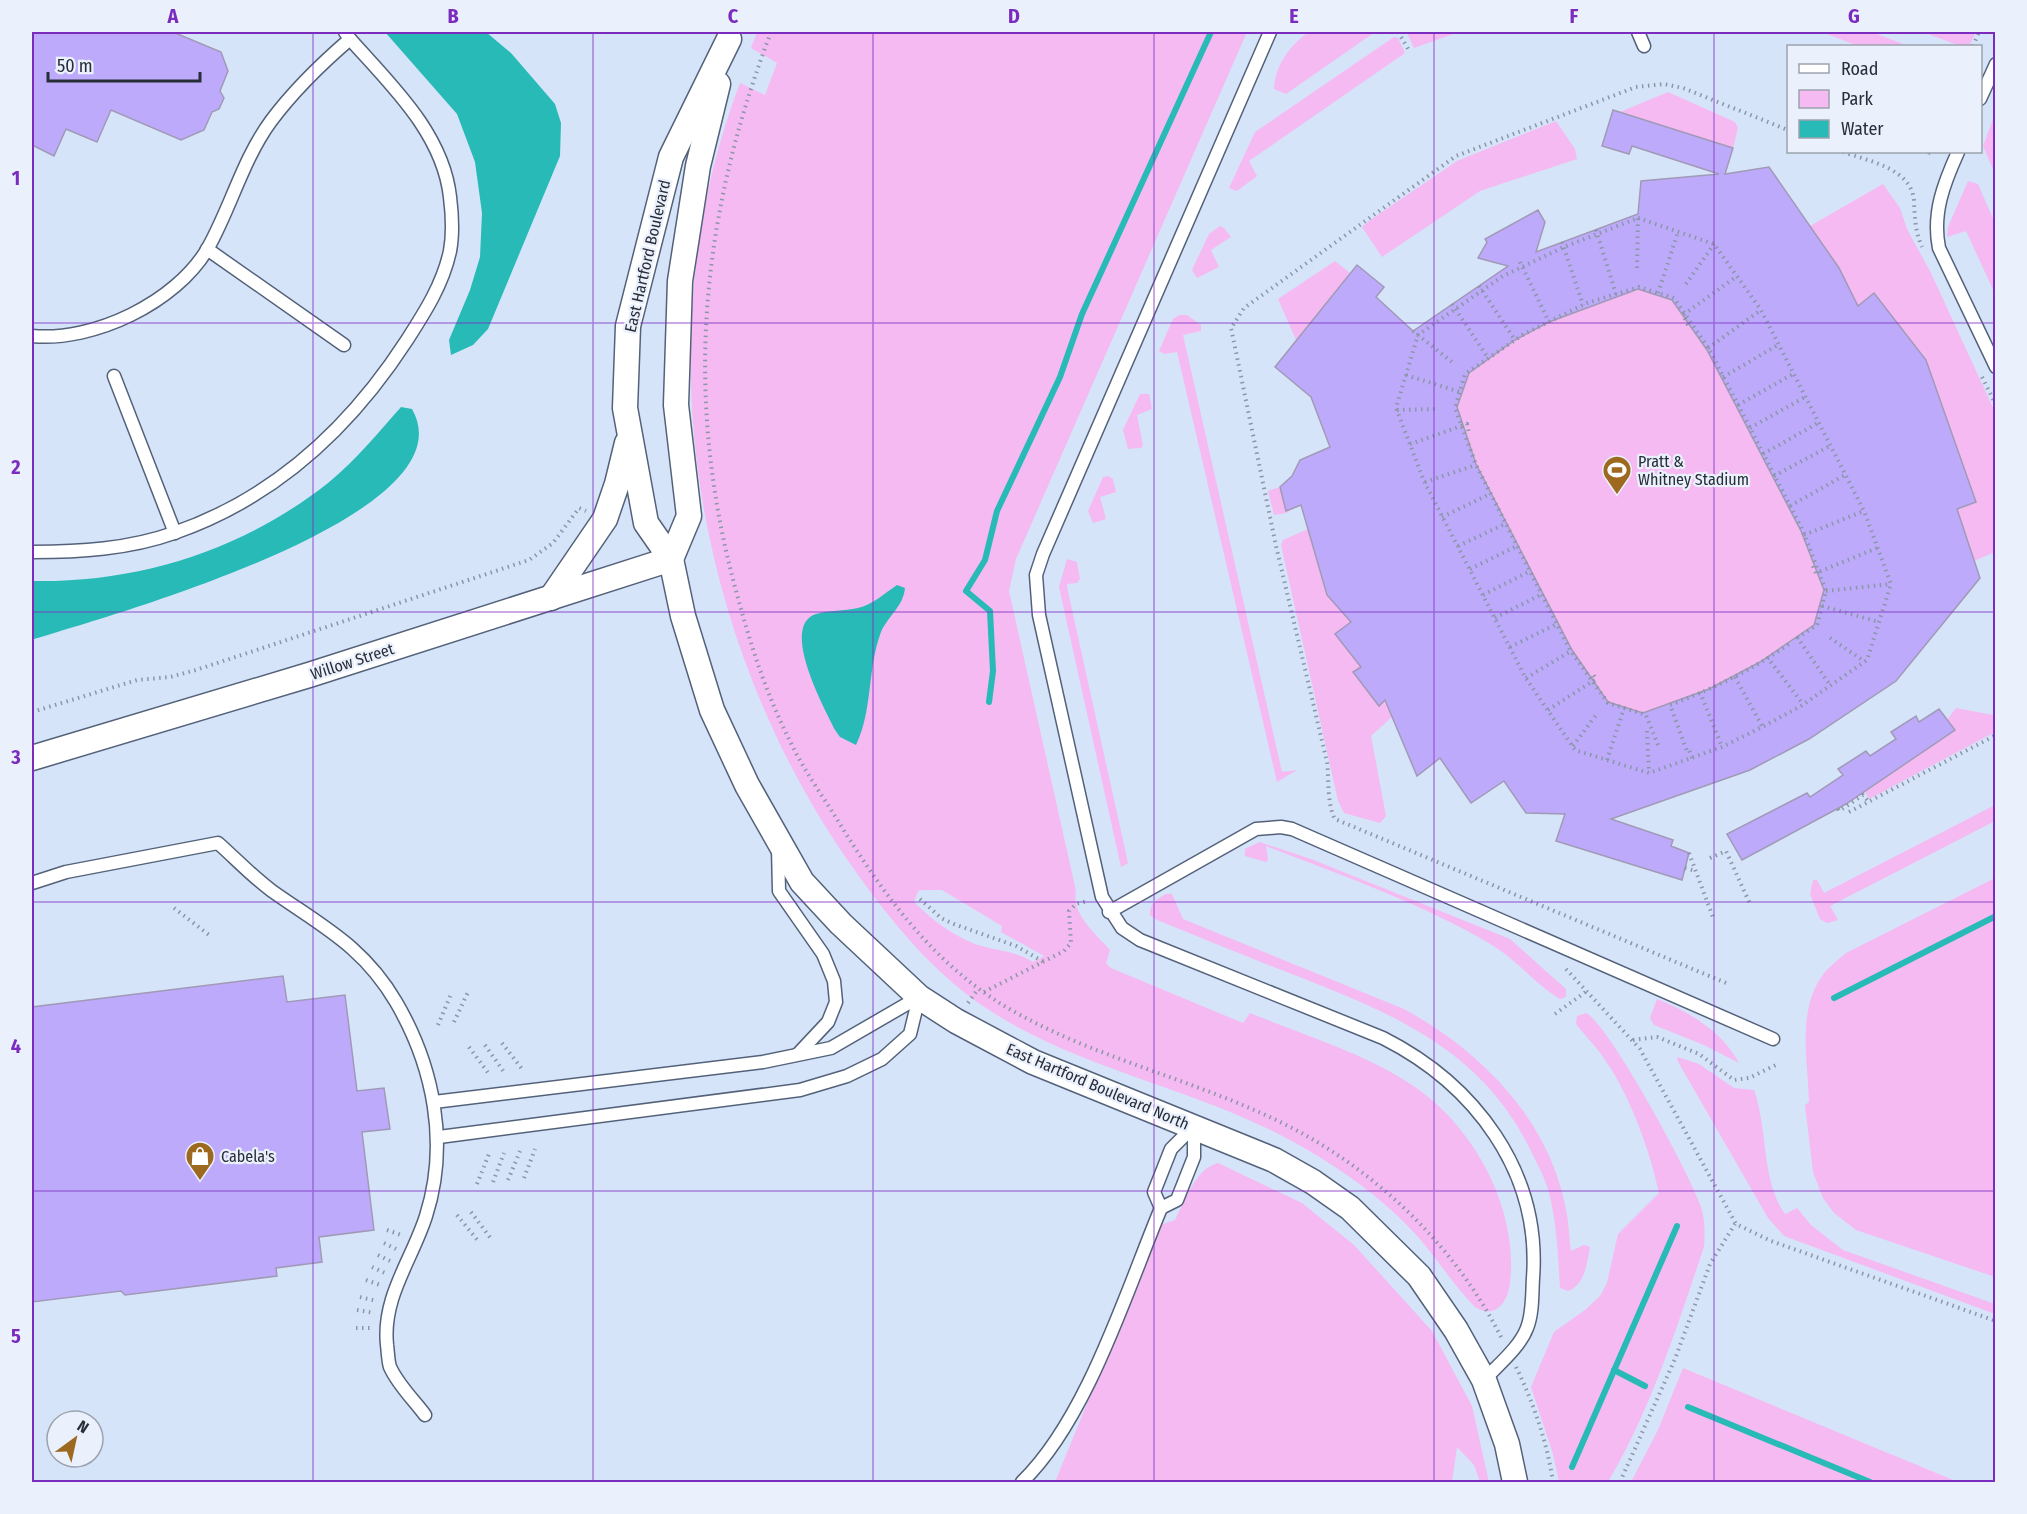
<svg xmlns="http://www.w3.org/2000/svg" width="2027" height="1514" font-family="'Fira Sans Condensed',sans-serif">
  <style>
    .green { fill: #f5baf1; fill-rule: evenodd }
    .water { fill: #28bab6 }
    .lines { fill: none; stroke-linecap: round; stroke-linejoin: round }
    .stream { stroke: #28bab6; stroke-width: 6 }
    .building { fill: #bdaafb; stroke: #a09ab6; stroke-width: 1.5; fill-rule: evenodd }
    .lane-casing { stroke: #536279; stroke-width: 15 }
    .street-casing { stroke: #536279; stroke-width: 27 }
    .path { stroke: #8b96a7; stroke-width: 4; stroke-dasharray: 1.5 4.5; stroke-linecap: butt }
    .lane { stroke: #fff; stroke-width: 12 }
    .street { stroke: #fff; stroke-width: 24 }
    .grid { fill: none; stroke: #7b2cbf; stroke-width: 1.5; stroke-opacity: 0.55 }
    .labels { text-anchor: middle; stroke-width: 4.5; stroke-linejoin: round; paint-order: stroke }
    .street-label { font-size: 16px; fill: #282e38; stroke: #eaf1fc }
    .poi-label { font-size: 16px; fill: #282e38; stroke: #eaf1fc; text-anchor: start }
    .neatline { fill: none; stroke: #7b2cbf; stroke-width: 2 }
    .grid-label { font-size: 20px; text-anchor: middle; font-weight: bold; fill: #7b2cbf }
  </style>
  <rect width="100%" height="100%" fill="#d6e4fa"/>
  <g class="green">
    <path d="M757,32H1247L1016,559L1009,591L1076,891C1071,914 1096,934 1110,950L1106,963L1111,968L1243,1023L1250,1013C1301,1034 1370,1055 1415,1087C1475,1128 1519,1210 1510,1283C1508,1302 1495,1320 1475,1307C1454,1286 1438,1260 1419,1238C1383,1197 1332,1162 1284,1137C1190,1087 1079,1069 989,1010C932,973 890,920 851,865C695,643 642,339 740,83L765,95L777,63L751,48ZM923,890H942L1002,926L1001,932L1044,956L1033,962C1014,950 995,951 975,944C952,935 931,919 914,902L918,891Z"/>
    <path d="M1309,32H1375L1286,94L1274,89C1275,65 1290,45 1309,32Z"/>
    <polygon points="1411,32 1459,32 1414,48 1408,35"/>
    <polygon points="1822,32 1872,32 1908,46 1858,46"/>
    <polygon points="1923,32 1976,32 1969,46 1960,46"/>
    <polygon points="1394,37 1398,38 1405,53 1249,161 1257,176 1237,191 1229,188 1255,132"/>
    <polygon points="1668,92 1735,122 1738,128 1733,148 1620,112"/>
    <polygon points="1995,114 1995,174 1983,146"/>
    <polygon points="1556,121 1575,149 1577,159 1480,191 1382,257 1362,227 1369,221 1457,161"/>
    <path d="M1769,167L1810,226L1883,184L1900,208L1907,229L1931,273L1995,412V552L1974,561L1980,578L1896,681L1809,739L1750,770L1526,813L1499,773L1494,777L1499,785L1471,803L1440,759L1417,776L1392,717L1371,736L1386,816L1380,823L1344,813L1338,801L1281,545L1283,540L1308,529L1301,504L1286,513L1274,515L1268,491L1280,487L1292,476L1300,460L1322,450L1326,458L1332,453L1313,402L1391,311L1414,331L1492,277L1552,246L1638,215L1725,174ZM1875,294L1926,360L1976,502L1957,510L1940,465L1858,306Z"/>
    <polygon points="1968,181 1978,184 1995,223 1995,294 1966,231 1947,237 1948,227"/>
    <polygon points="1220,226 1224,228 1231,237 1211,250 1219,267 1197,278 1192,270 1209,234"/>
    <polygon points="1335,261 1350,273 1296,340 1278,299"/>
    <polygon points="1179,315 1187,315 1201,325 1201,331 1183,335 1282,772 1297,770 1277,782 1177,352 1164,354 1159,351 1173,319"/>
    <polygon points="1140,394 1149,394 1152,409 1137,415 1143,445 1141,448 1128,449 1123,430"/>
    <polygon points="1108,476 1113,479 1116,492 1100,497 1106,519 1093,523 1088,511 1103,477"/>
    <polygon points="1067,559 1077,562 1080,579 1077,583 1067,584 1067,587 1128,863 1121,867 1059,587"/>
    <polygon points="1956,708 1993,715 1995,718 1995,732 1869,799 1865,792 1954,730 1947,720"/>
    <polygon points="1995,805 1995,821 1830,906 1838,920 1827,923 1820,919 1810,894 1813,880 1817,880 1824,893"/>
    <path d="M1259,842L1311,859L1510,939L1566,989V997L1560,999C1536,985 1517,960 1492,945C1422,903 1342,876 1266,846L1268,860L1266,862L1245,856V849Z"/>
    <path d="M1995,878V1277L1856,1230L1834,1213L1823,1198L1813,1172L1805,1105L1809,1102C1808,1060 1796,1008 1825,972C1831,965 1839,959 1846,953Z"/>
    <path d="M1166,894H1172L1183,919L1404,1009C1481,1051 1550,1120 1566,1210C1569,1223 1569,1237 1571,1251L1584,1245L1590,1247C1587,1263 1585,1285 1568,1291L1560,1288C1558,1256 1557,1224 1549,1193C1545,1177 1536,1162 1529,1147C1478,1045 1384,1010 1284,971C1242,955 1200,937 1157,920L1150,915C1149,904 1157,899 1166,894Z"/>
    <path d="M1657,999C1689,1012 1722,1031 1739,1063L1704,1045L1654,1025L1650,1018Z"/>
    <path d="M1586,1013C1609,1024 1694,1181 1702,1210C1705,1223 1705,1235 1704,1247C1677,1327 1651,1409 1608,1482H1559L1553,1454L1531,1387L1554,1332L1585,1310L1600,1296L1607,1283L1618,1234L1659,1193C1650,1151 1630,1095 1605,1060C1597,1047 1585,1036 1576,1024L1577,1016Z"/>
    <path d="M1678,1057L1699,1064L1734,1088L1754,1090C1768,1129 1761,1180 1785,1214L1797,1208L1811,1225L1843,1250L1995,1304V1314L1784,1236L1768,1218L1677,1060Z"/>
    <path d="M1218,1163L1302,1203L1354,1245L1432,1331L1472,1406L1489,1482H1480L1474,1465L1457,1447L1452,1482H1055L1160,1225L1175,1220C1185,1201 1195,1169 1218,1163Z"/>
    <polygon points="1683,1368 1958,1482 1631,1482 1658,1430"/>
  </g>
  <g class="water">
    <polygon points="385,32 486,32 511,53 555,104 561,123 560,156 488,329 473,345 451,355 449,340 470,290 480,257 482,213 475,162 457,114"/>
    <path d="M401,407L412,409C474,517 100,618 32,640V581C139,583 243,550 328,483C355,461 378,433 401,407Z"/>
    <path d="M897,585L905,588C903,607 888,616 881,632C867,669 873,710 856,745L840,737L835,730C825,709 779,626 816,614C829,610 844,611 858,608C872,605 885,593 897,585Z"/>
  </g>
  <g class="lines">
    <g class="stream">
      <polyline points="989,702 993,671 990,611 966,591 985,560 997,511 1060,377 1082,314 1211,32"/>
      <polyline points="1834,998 1996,916"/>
      <polyline points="1614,1370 1645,1386"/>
      <polyline points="1688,1407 1870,1482"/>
      <polyline points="1572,1467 1677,1226"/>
    </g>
  </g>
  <g class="building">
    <polygon points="32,32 173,32 221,52 228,71 220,91 224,98 219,109 212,112 204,130 181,140 111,110 97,142 66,129 54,156 32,145"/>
    <path d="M1613,110L1733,148L1725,174L1769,167L1839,268L1858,306L1874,293L1926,360L1976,502L1957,509L1980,578L1896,681L1809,739L1750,770L1611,819L1673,840L1671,846L1689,853L1682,880L1556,841L1565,814L1526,813L1504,781L1471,803L1440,758L1417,776L1385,700L1379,706L1353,672L1361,667L1335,634L1351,622L1327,595L1301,505L1286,511L1280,487L1292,476L1300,460L1330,447L1311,397L1275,367L1357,265L1384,287L1376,297L1413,331L1508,266L1478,258L1487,242L1485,239L1538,210L1545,222L1536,252L1638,214L1641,181L1719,174L1632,146L1629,154L1602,146ZM1638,289L1672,300L1707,350L1801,531L1824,590L1814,625L1760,662L1709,689L1643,713L1608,702L1572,650L1476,464L1457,407L1469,373L1515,340L1549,322Z"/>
    <polygon points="1939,709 1955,730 1846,804 1742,860 1727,834 1807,793 1810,797 1843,775 1838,769 1866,751 1870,756 1896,739 1891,732 1916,716 1919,722"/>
    <polygon points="283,976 287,1002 345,995 357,1091 384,1088 390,1129 362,1132 374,1230 319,1237 322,1262 276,1268 277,1276 125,1295 121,1291 32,1302 32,1007"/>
  </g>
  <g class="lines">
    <g class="lane-casing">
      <g id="lane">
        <path d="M1270,32L1043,554L1036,575L1039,615L1102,897L1122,928L1140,940L1383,1038C1474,1084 1541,1171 1533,1278C1532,1294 1533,1313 1527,1328C1520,1347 1498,1365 1484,1380"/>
        <polyline points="1638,32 1644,46"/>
        <polyline points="1980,99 1996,64"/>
        <path d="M1958,152C1944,183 1932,213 1939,248L1996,367"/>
        <polyline points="207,249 344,345"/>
        <path d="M32,336C93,342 176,303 208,248C231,207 243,159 271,121C294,90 321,64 350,39L345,32"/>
        <polyline points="114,376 175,533"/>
        <path d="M32,552C79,552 129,549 174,533C275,498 350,428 407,340C425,312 443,284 450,251C453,235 452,213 450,197C443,133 390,84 350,39"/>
        <polyline points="778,848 779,891 823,954 834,981 836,1002 828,1022 798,1054"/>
        <path d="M32,883L66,872L218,843C236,859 253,877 272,891C323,927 363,946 396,1002C434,1067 449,1144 426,1216C412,1260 382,1297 387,1345C388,1352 388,1361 390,1367C398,1385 414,1400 425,1415"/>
        <polyline points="1109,912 1256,829 1281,827 1292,829 1773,1039"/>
        <polyline points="434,1102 763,1062 831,1048 919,997"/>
        <polyline points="439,1137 800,1090 847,1076 882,1059 910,1034 919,997"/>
        <polyline points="1161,1208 1154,1192 1171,1149 1194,1126"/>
        <path d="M1022,1482C1087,1419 1126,1292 1161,1208L1177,1200L1194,1157V1126"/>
      </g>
    </g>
    <g class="street-casing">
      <g id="street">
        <polyline points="729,39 671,157 628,326 625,408 646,523 671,559 683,616 712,710 747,785 802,882 841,924 919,997 956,1021 1033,1062 1274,1160 1313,1182 1350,1208 1419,1276 1456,1330 1484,1380 1507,1444 1515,1482"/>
        <polyline points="671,559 689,516 676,405 680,281 698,166 718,84"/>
        <polyline points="551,598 605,519 617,484 627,443"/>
        <polyline points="32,758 309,675 671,559"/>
      </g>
    </g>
    <g class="path">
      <path d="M771,32C699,221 683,402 738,598C751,646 767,696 790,741C803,769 822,795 838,821C887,900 939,972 1022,1016C1102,1059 1192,1080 1274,1119C1370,1164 1455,1244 1502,1339"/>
      <polyline points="1398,32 1410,52"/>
      <polyline points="1973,46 1979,32"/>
      <path d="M1843,152C1869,161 1913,169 1914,202C1915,219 1915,231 1922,247"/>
      <polyline points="1928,154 1929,152"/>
      <polygon points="1638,218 1714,244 1761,310 1864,511 1891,584 1867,660 1801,706 1764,726 1722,747 1649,773 1575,750 1525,677 1424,481 1396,408 1418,335 1503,276 1564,247"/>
      <polyline points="1596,230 1616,294"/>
      <polyline points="1562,242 1583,305"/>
      <polyline points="1520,262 1549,322"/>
      <polyline points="1637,268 1638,214"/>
      <polyline points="1686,284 1714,244"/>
      <polyline points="1479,286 1515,340"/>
      <polyline points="1658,293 1678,232"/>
      <polyline points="1452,304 1488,358"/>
      <polyline points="1688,325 1683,315 1737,276"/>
      <polyline points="1413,331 1452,362"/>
      <polyline points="1708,348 1761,310"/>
      <polyline points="1406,375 1460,392"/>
      <polyline points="1723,377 1778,345"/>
      <polyline points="1982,377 1996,405"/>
      <polyline points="1738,405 1793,374"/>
      <polyline points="1397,410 1437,409"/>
      <polyline points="1750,428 1805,397"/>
      <polyline points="1410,444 1467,424 1469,434"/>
      <polyline points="1763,454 1818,423"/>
      <polyline points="1774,476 1830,446"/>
      <polyline points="1425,482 1476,465"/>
      <polyline points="1790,506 1845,475"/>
      <polyline points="1442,517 1490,494"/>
      <polyline points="1804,535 1864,511"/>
      <polyline points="1458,546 1505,524"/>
      <polyline points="1813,566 1816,573 1877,548"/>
      <polyline points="1470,569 1517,546"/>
      <polyline points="1826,591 1891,584"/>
      <polyline points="1483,595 1530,571"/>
      <polyline points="1822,606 1879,622"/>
      <polyline points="1495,618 1542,594"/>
      <polyline points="1797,637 1830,685"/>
      <polyline points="1830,638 1864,661"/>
      <polyline points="1510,647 1557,624"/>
      <polyline points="1767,657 1803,704"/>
      <polyline points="1735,677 1762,726"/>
      <polyline points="1526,678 1571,651"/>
      <polyline points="1700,692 1722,747"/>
      <polyline points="1548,710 1596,679 1592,673"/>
      <polyline points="32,712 137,680 170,677 196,670 529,560 553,543 579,508 586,511"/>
      <polyline points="1647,731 1649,773"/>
      <polyline points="1658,745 1646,715 1608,703 1570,650 1476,465 1455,408 1465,374 1524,334 1587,303 1639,287 1674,298 1709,349 1750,428 1803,531 1826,591 1817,625 1797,638"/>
      <polyline points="1573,746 1596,715"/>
      <path d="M1692,758L1689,750L1687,751L1670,705C1713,689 1752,670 1789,644"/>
      <polyline points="1607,760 1624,708"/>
      <polyline points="1838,809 1839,811 1863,795 1868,801"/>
      <polyline points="1849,812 1996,735"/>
      <polyline points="1689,853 1714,920"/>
      <polyline points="1710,858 1726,851 1751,906"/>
      <polyline points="1685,868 1696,871"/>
      <polyline points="920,899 941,918 954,924 1016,946 1044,962"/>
      <polyline points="174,908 209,935"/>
      <polyline points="1566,969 1640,1049 1736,1224 1771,1241 1996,1321"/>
      <path d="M1726,983L1335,819C1327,806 1329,778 1327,762L1276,546L1231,328L1244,308L1456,156L1636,87L1664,84L1683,88L1788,130"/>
      <polyline points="984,992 1064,951 1071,943 1069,911 1076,904 1088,901"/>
      <polyline points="968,1003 978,989"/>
      <polyline points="1555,1014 1587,991"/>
      <polyline points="454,1022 468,992"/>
      <polyline points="438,1025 451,994"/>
      <polyline points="1633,1040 1657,1037 1699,1054 1734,1080 1749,1078 1776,1065"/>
      <polyline points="502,1043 522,1069"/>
      <polyline points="485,1045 504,1072"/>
      <polyline points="469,1047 489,1074"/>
      <polyline points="524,1178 535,1149"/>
      <polyline points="508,1180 520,1151"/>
      <polyline points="493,1182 504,1153"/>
      <polyline points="477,1184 489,1154"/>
      <polyline points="471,1212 492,1240"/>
      <polyline points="457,1215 479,1242"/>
      <polyline points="387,1230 404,1236"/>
      <polyline points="384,1243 396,1249"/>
      <polyline points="378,1255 390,1261"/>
      <polyline points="372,1267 385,1273"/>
      <polyline points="366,1280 383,1286"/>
      <polyline points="360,1297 377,1301"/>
      <polyline points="357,1310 374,1313"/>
      <polyline points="356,1328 373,1328"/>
      <path d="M1516,1367C1534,1404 1547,1442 1553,1482"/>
      <polyline points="1620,1482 1675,1359 1710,1264 1735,1224"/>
    </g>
    <use href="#lane" class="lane"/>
    <use href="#street" class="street"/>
  </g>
  <path class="grid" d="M313,32V1482M593,32V1482M873,32V1482M1154,32V1482M1434,32V1482M1714,32V1482M32,323H1996M32,612H1996M32,902H1996M32,1191H1996"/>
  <defs>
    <g id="stadium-pin" transform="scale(1.5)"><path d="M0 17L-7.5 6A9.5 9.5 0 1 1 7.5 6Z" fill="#9d691f" stroke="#eaf1fc"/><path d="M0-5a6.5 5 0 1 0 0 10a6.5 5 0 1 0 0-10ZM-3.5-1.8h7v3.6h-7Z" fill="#fff"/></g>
    <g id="shop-pin" transform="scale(1.5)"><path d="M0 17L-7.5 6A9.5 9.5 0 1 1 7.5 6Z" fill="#9d691f" stroke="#eaf1fc"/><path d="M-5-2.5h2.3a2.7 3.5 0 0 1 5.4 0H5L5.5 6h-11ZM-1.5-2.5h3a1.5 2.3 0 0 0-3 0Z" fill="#fff"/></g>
  </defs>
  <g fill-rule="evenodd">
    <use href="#stadium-pin" x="1617" y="470"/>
    <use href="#shop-pin" x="200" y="1156"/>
  </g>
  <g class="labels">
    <g class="street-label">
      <text transform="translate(647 256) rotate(-77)" y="6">East Hartford Boulevard</text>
      <text transform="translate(352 661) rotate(-18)" y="6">Willow Street</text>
      <text transform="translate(1098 1086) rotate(23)" y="6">East Hartford Boulevard North</text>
    </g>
    <g class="poi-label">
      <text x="1638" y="467">Pratt &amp;<tspan x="1638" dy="18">Whitney Stadium</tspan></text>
      <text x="221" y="1162">Cabela's</text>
    </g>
  </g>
  <rect width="2027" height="1514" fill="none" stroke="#eaf1fc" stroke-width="66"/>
  <rect x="1787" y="45" width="195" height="108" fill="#eaf1fc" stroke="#9ca3ae" stroke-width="1.5"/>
  <rect x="1799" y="64" width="30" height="9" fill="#ffffff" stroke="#9ca3ae" stroke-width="1.5"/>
  <text x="1841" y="75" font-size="18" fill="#282e38">Road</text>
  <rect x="1799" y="90" width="30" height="18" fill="#f5baf1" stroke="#9ca3ae" stroke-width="1.5"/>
  <text x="1841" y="105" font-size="18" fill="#282e38">Park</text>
  <rect x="1799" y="120" width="30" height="18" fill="#28bab6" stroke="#9ca3ae" stroke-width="1.5"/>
  <text x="1841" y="135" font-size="18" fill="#282e38">Water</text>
  <g transform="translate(75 1439) rotate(33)"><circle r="28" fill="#eaf1fc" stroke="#9ca3ae" stroke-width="1.5"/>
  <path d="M0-4.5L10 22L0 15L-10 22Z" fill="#9d691f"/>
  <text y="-9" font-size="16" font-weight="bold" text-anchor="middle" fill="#282e38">N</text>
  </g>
  <path d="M48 72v9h152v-9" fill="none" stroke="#282e38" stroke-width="3"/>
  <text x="57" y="72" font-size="18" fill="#282e38" stroke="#eaf1fc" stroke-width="4.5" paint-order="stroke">50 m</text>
  <rect x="33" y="33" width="1961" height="1448" class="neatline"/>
  <g class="grid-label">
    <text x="173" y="23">A</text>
    <text x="453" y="23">B</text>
    <text x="733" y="23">C</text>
    <text x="1014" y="23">D</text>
    <text x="1294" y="23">E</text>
    <text x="1574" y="23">F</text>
    <text x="1854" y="23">G</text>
    <text x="16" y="185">1</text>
    <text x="16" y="474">2</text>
    <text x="16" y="764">3</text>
    <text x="16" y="1053">4</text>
    <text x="16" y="1343">5</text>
  </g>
</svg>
